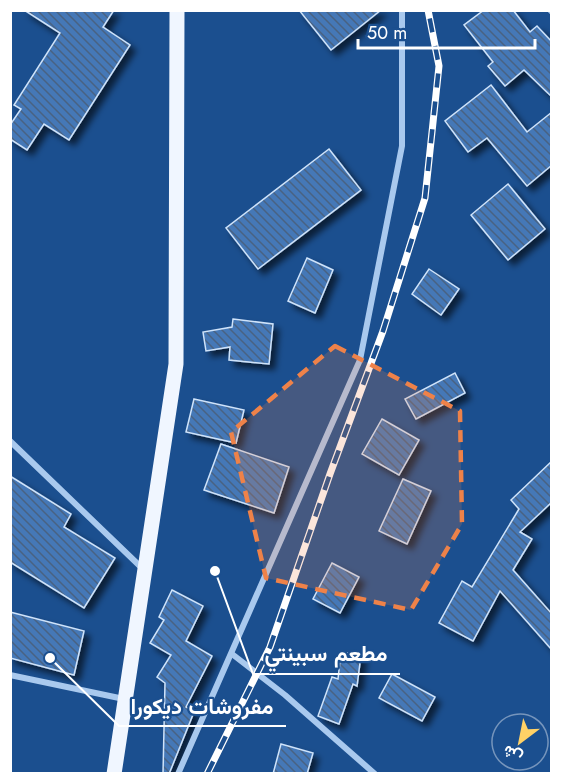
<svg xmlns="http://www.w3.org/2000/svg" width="562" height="784" font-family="Jost,Vazirmatn,sans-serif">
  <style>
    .building { fill: url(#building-back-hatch); stroke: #cfe3fa; stroke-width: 1.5; filter: url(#shadow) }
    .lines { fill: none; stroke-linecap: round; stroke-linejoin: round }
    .street { stroke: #a9c9ee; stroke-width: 6 }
    .primary { stroke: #f0f6ff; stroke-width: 15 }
    .rail-casing { stroke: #fff; stroke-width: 7 }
    .rail { stroke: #1b4f8f; stroke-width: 4.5; stroke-dasharray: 14; stroke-linecap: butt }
    .marked { fill: #ee8249; fill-opacity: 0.2; stroke: #ee8249; stroke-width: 4.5; stroke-dasharray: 12 8; stroke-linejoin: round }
    .leader { fill: none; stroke: #fff; stroke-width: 2 }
    .callout-dot { fill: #fff; stroke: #1b4f8f; stroke-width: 2 }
    .callout-label { font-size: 22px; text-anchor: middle; font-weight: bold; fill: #fff; stroke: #1b4f8f; stroke-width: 4.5; stroke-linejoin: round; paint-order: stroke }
  </style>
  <defs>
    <pattern id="building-back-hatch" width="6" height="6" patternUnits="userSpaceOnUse" patternTransform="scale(1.5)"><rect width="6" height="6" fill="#4478b7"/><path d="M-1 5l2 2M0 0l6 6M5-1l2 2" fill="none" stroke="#486282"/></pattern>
    <filter id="shadow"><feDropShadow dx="5.5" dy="5.5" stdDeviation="3" flood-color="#0009"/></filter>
  </defs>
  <rect width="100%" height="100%" fill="#1b4f8f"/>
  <g class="building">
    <polygon points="24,10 114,10 103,27 130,45 69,140 44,124 27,150 10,139 10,125 21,109 14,105 60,33"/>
    <polygon points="299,10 381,10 331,50"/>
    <polygon points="484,10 513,10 530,32 537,26 552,42 552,97 524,70 505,86 488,66 493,62 464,25"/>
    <polygon points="491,85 527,132 552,112 552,165 527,186 487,138 468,152 445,121"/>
    <polygon points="329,149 361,190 258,269 226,228"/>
    <polygon points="508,184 545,229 508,260 471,215"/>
    <polygon points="307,258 333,270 315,313 288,301"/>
    <polygon points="429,269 459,289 441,315 412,294"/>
    <polygon points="233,319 273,324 269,364 229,360 230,347 206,351 203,332 232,327"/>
    <polygon points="455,373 465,393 416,419 405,399"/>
    <polygon points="194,399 244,410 236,443 186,432"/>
    <polygon points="382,419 419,440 399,475 362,454"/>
    <polygon points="221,444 289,467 274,513 204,490"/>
    <polygon points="552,461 552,502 520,532 532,539 513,570 552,614 552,650 500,591 473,641 439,623 462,581 472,587 519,509 511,500"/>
    <polygon points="10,476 71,514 64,527 115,558 84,608 10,562"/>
    <polygon points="403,479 431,491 407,544 379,531"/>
    <polygon points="332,563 359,577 340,613 313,599"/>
    <polygon points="172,590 203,606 186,641 212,656 186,707 194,712 169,774 163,774 165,683 157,677 171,655 150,643 164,620 159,617"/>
    <polygon points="10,612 84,631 74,675 10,658"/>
    <polygon points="341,652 361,655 357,686 353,684 339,724 318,716 332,677 338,679"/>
    <polygon points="392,674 435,697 422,721 379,698"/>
    <polygon points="281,744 313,753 307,774 273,774"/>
  </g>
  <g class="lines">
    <g class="street">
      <polyline points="550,10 552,12"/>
      <polyline points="10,441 144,570"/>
      <polyline points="232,654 285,695 375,774"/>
      <polyline points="10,675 124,699"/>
      <polyline points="178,774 360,360 402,146 402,10"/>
    </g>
    <polyline class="primary" points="114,774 176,364 177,10"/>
    <g class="rail-casing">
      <polyline id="rail" points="207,774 270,647 330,474 383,331 425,198 439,66 428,10"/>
    </g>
    <use href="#rail" class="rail"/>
  </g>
  <path class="marked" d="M335,346L460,411L462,524L411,610L266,578L231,432Z"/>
  <path class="leader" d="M215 571L253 674H400M50 658L119 726H286"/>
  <g class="callout-dot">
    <circle cx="215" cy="571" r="6"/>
    <circle cx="50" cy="658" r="6"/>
  </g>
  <g class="callout-label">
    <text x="326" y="661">مطعم سبينتي</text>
    <text x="202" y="714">مفروشات ديكورا</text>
  </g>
  <rect width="562" height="784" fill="none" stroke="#ffffff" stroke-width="24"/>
  <g transform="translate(520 742) rotate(212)"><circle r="28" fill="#1b4f8f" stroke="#7695bc" stroke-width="1.5"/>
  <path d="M0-4.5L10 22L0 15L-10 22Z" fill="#ffd166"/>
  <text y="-9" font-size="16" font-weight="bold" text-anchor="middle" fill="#ffffff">ش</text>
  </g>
  <path d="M358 39v9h177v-9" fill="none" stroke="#ffffff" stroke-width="3"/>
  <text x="367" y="39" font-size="18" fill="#ffffff" stroke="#1b4f8f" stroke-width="4.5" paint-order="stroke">50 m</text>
</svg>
